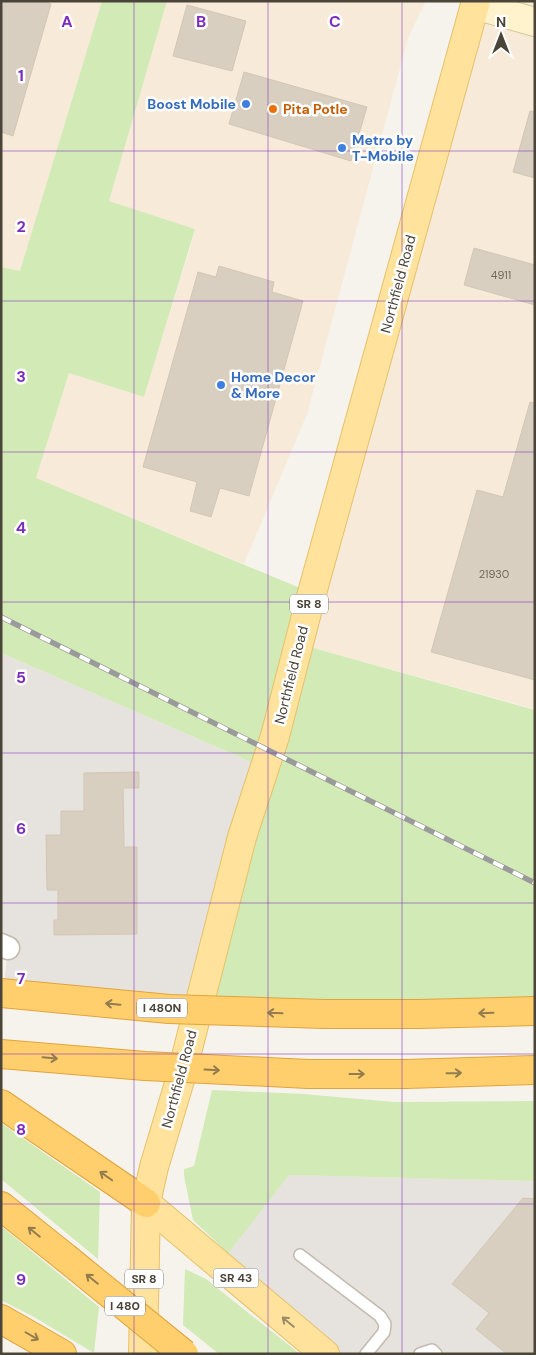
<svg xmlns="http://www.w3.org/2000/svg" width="536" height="1355" font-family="'DM Sans',sans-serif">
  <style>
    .commercial { fill: #f7ead8 }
    .industrial { fill: #e6e2dd }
    .green { fill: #d2eab5 }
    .building { fill: #d8cfc1; stroke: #d3c7b4 }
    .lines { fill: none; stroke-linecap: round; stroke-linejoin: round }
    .service-casing { stroke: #c2bbae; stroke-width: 14 }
    .minor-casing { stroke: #c2bbae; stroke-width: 25 }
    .secondary-casing { stroke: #d6c79b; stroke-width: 30 }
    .primary-casing { stroke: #e6c16a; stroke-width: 30 }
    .motorway-casing { stroke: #e0a43c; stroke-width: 30 }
    .service { stroke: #fff; stroke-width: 11 }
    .minor { stroke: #fff; stroke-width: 22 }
    .secondary { stroke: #fff3cd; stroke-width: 28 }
    .primary { stroke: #ffe39c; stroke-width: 28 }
    .motorway { stroke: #ffcf6e; stroke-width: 28 }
    .rail-casing { stroke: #9a9a9a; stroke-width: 5.5 }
    .rail { stroke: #fff; stroke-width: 4; stroke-dasharray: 11; stroke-linecap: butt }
    .motorway-bridge-casing { stroke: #e0a43c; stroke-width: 30; stroke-linecap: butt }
    .motorway-bridge { stroke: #ffcf6e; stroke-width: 28 }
    .oneway { stroke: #937c4e }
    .oneway2 { stroke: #9c8c66 }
    .grid { fill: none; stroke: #7b2cbf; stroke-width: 1; stroke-opacity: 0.55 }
    .shop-dot { fill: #3f7fe0; stroke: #fff; stroke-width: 2 }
    .food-dot { fill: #e8710a; stroke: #fff; stroke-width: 2 }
    .labels { text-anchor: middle; stroke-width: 5; stroke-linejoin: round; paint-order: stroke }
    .number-label { font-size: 11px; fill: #6e675b }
    .shield { fill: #fff; stroke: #817c74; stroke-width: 1 }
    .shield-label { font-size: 12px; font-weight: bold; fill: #4b4439 }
    .shop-label { font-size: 14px; font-weight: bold; fill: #366cbe; stroke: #fff; text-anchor: start }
    .food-label { font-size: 14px; font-weight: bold; fill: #c56008; stroke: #fff; text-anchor: start }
    .street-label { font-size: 14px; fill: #4b4439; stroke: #fff }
    .grid-label { font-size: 16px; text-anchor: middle; font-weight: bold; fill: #7b2cbf; stroke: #fff; stroke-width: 5; stroke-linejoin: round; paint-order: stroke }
  </style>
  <rect width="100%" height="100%" fill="#f6f3ec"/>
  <g class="commercial">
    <polygon points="1,1 102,1 20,271 1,267"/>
    <polygon points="167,1 426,1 408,38 307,414 244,564 36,478 69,373 144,397 193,238 195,229 109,201"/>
    <polygon points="476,1 535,1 535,709 299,644"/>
  </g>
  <g class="industrial">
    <polygon points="1,653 265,768 196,1017 3,994 8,948 1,945"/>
    <polygon points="289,1175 535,1181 535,1354 325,1354 218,1264"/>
  </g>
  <g class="green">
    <polygon points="102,1 167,1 109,201 195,229 144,397 69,373 36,478 312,593 299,644 535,710 535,1011 196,1017 265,768 1,653 1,267 20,271"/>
    <polygon points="212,1090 303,1094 394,1102 535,1101 535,1181 289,1175 228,1253 193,1220 184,1176 184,1169 194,1166"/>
    <polygon points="1,1123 100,1192 98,1259 1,1179"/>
    <polygon points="1,1226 99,1307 94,1353 34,1317 1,1300"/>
    <polygon points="185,1269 206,1279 300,1354 219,1354 183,1325"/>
  </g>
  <g class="building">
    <polygon points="1,1 42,1 51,4 13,136 1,132"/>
    <polygon points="187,5 246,21 232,71 173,56"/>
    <polygon points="244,72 367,107 351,161 229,124"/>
    <polygon points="530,111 535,112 535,178 513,172"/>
    <polygon points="474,248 535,265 535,305 464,285"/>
    <polygon points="219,266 274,282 272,292 303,301 249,496 220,488 211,517 190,511 197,482 143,467 198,272 216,277"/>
    <polygon points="530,402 535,403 535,680 431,652 477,490 503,497"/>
    <polygon points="139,772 139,788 123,788 124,847 137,847 137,934 54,935 54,920 58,920 58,890 47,890 46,835 61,835 61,811 84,811 84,773"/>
    <polygon points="523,1198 535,1199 535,1354 507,1354 476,1329 489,1313 452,1284"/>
  </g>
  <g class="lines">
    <g class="service-casing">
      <g id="service">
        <polyline points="300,1255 380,1316 385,1324 384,1332 366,1354"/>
        <polyline points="420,1354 432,1350 436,1354"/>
      </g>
    </g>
    <g class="minor-casing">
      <polyline id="minor" points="1,945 8,948"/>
    </g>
    <g class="secondary-casing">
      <polyline id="secondary" points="475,5 535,22"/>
    </g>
    <g class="primary-casing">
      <g id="primary">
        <polyline points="146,1203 325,1354"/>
        <polyline points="143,1354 146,1203 154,1167 180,1080 242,837 275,736 312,593 476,1"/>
      </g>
    </g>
    <g class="motorway-casing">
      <g id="motorway">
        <polyline points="324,1014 419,1014 535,1011"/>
        <polyline points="308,1074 406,1074 535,1070"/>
        <polyline points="1,1104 146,1203"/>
        <polyline points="1,1206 66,1258"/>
        <polyline points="1,1319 62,1354"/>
      </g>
    </g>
    <use href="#service" class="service"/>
    <use href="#minor" class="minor"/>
    <use href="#secondary" class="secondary"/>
    <use href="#primary" class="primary"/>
    <use href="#motorway" class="motorway"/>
    <g class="rail-casing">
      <polyline id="rail" points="1,617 535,883"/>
    </g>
    <use href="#rail" class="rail"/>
    <g class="motorway-bridge-casing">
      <g id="motorway-bridge">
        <polyline points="1,993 169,1009 324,1014"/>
        <polyline points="1,1054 145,1066 308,1074"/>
        <polyline points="66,1258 184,1354"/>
      </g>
    </g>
    <use href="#motorway-bridge" class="motorway-bridge"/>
  </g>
  <defs><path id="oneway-shaft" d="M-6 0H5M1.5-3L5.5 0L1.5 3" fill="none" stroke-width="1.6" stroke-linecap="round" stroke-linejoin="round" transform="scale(1.25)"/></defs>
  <g class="oneway">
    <use href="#oneway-shaft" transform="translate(113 1004) rotate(-175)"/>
    <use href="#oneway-shaft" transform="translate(275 1013) rotate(-178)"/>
    <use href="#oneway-shaft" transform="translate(486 1013) rotate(178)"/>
    <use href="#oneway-shaft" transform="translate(50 1058) rotate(5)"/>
    <use href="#oneway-shaft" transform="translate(212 1070) rotate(3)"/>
    <use href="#oneway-shaft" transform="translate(454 1073) rotate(-1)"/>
    <use href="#oneway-shaft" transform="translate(357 1074)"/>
    <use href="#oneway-shaft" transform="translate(106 1176) rotate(-145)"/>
    <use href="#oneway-shaft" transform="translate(34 1232) rotate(-141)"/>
    <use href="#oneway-shaft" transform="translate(92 1279) rotate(-141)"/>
    <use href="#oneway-shaft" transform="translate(32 1336) rotate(30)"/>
  </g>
  <use class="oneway2" href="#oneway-shaft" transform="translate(288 1322) rotate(-140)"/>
  <path class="grid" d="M134,1V1354M268,1V1354M402,1V1354M1,151H535M1,301H535M1,452H535M1,602H535M1,753H535M1,903H535M1,1054H535M1,1204H535"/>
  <g class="shop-dot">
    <circle cx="246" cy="104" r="5"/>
    <circle cx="342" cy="148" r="5"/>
    <circle cx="221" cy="385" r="5"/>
  </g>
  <circle class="food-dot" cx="273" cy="109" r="5"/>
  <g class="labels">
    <g class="number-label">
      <text x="501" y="279">4911</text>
      <text x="494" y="578">21930</text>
    </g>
    <g class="shield">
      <rect x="290" y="594.5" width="38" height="19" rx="4"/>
      <rect x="137" y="998.5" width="50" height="19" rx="4"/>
      <rect x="213.5" y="1268.5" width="45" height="19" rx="4"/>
      <rect x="125" y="1269.5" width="38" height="19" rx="4"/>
      <rect x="105" y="1296.5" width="40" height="19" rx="4"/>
    </g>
    <g class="shield-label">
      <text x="309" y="608">SR 8</text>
      <text x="162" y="1012">I 480N</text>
      <text x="236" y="1282">SR 43</text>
      <text x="144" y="1283">SR 8</text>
      <text x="125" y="1310">I 480</text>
    </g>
    <g class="shop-label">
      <text x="236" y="109" text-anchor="end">Boost Mobile</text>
      <text x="352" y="145">Metro by<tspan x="352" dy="16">T-Mobile</tspan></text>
      <text x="231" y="382">Home Decor<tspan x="231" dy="16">&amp; More</tspan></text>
    </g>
    <g class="food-label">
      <text x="283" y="114">Pita Potle</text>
    </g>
    <g class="street-label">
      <text transform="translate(398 284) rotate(-75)" y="5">Northfield Road</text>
      <text transform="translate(291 675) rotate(-76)" y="5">Northfield Road</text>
      <text transform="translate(179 1079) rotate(-75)" y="5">Northfield Road</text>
    </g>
  </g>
  <g class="grid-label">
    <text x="67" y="27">A</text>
    <text x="201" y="27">B</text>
    <text x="335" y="27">C</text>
    <text x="21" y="81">1</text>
    <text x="21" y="232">2</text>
    <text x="21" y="382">3</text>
    <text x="21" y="533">4</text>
    <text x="21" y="683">5</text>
    <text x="21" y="834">6</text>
    <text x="21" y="984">7</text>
    <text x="21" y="1135">8</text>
    <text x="21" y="1285">9</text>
  </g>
  <rect width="536" height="1355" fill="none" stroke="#4b4439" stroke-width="5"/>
  <g transform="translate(501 35)" stroke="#ffffff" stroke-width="4" paint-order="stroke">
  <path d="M0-4L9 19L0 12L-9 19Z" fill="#4b4439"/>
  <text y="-8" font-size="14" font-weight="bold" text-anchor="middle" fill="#4b4439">N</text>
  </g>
</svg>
